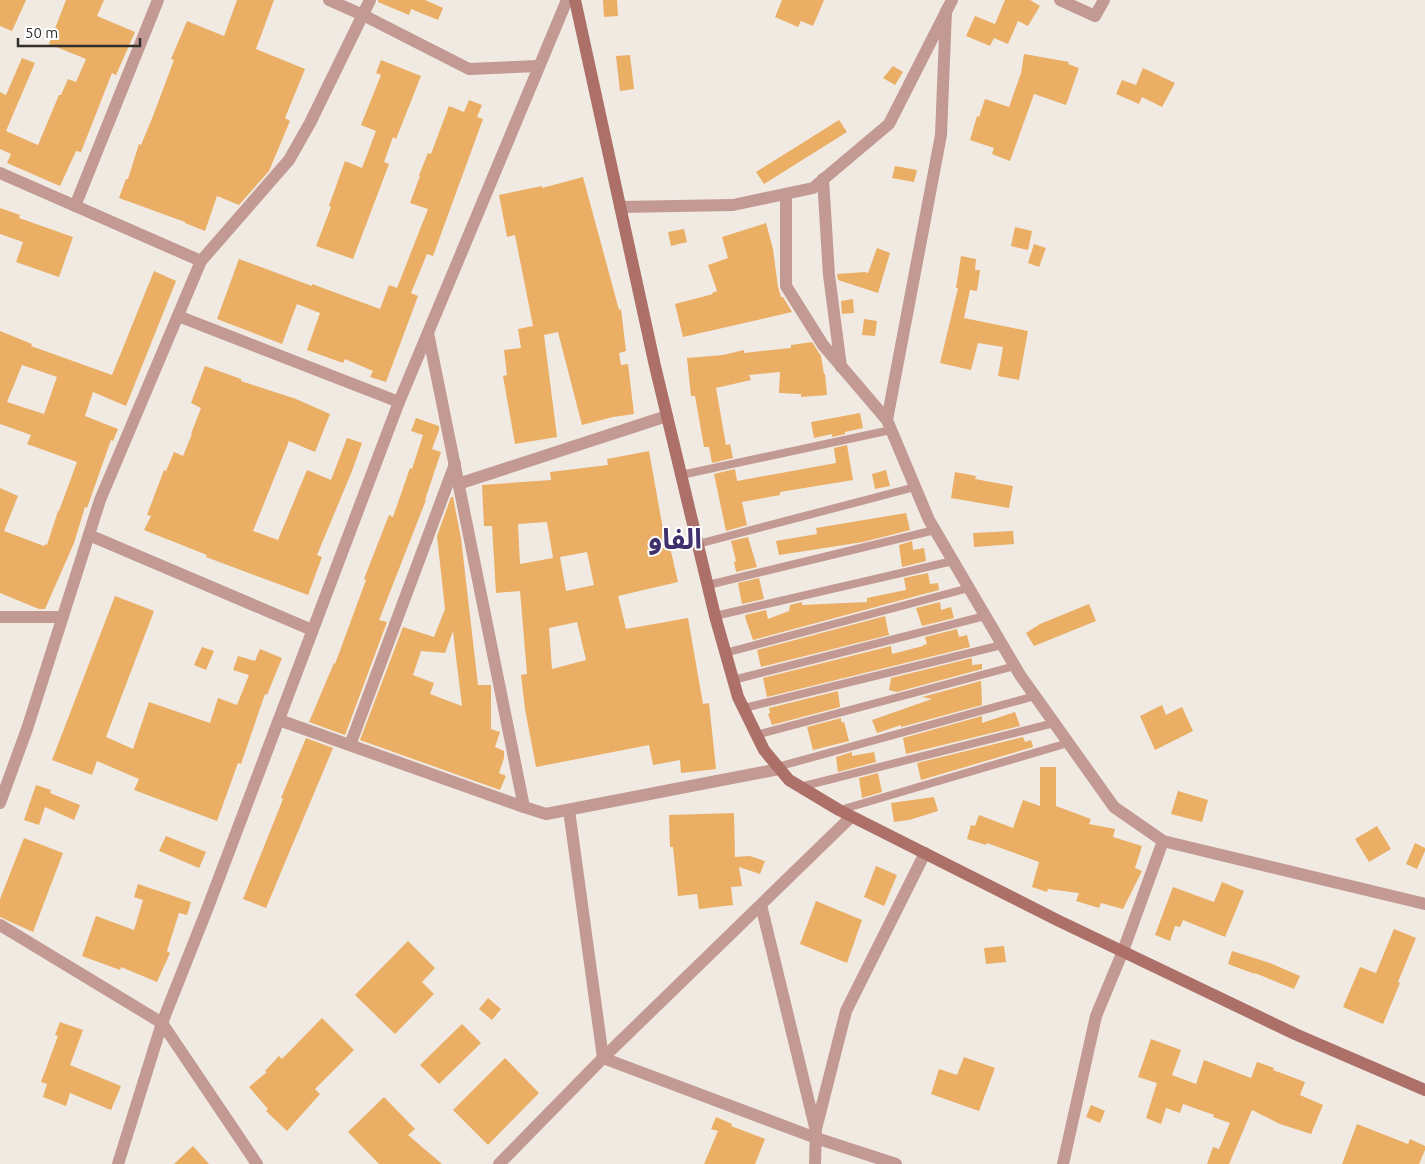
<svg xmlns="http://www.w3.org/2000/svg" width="1425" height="1164" font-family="Ubuntu,'Noto Sans Arabic',sans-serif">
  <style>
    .building { fill: #eaae65; fill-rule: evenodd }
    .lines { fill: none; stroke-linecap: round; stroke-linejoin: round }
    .lane { stroke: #c39993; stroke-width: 8 }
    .street { stroke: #c39993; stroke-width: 12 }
    .secondary { stroke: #ac7068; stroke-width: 12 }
    .labels { text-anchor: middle; stroke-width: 4; stroke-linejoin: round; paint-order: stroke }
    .town-label { font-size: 28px; font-weight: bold; fill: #40306c; stroke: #fff }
  </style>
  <rect width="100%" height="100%" fill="#f0eae3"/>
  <g class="building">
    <polygon points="0,0 26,0 12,31 0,26"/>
    <polygon points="66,0 104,0 97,16 135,32 116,75 112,73 81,152 76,151 60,186 7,163 11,154 0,149 0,92 6,95 22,58 35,63 6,131 38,145 59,95 61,95 68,79 76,82 86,59 49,44"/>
    <polygon points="237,0 274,0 256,49 305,69 285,118 290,121 269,171 239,205 217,196 205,231 185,223 185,222 119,198 126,179 128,179 139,144 141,145 153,116 174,60 171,59 187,21 224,36"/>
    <polygon points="378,0 425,0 443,8 438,20 411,9 409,15 378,2"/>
    <polygon points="603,0 617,0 618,16 604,17"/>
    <polygon points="782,0 824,0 813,26 801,21 798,27 775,17"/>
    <polygon points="1005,0 1030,0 1040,6 1028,26 1018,21 1008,44 994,38 990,46 966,36 975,16 995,24"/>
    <polygon points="1024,54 1069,62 1068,64 1079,68 1066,105 1034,94 1010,161 992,154 994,148 970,140 977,116 979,117 985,99 1009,107 1021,73"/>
    <polygon points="630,55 634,89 620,91 616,56"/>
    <polygon points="381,60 421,76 396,139 393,137 384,162 389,164 353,259 316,246 331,207 329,206 345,161 362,168 376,131 361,125 381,75 376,73"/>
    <polygon points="893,66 903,72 895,85 883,78"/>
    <polygon points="1143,68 1175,83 1162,107 1142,97 1139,104 1116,94 1122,80 1136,85"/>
    <polygon points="469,100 482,105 477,117 483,119 433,256 427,254 411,293 418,296 386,382 370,377 373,371 345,359 343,363 307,350 320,313 297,304 282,344 217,319 239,259 312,286 312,284 380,309 389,285 397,288 428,209 410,203 420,176 419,175 428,153 431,154 449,106 464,112"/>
    <polygon points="839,120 847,132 764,184 756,172"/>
    <polygon points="895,166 917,170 914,182 892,178"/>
    <polygon points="583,177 619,310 621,309 626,351 619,353 621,365 628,364 634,414 613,417 582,425 558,332 544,335 557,437 515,444 503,376 507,375 504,350 521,348 518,329 533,326 515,235 507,237 499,195 542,186 542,188"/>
    <polygon points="0,208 20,215 19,218 73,237 59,277 16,262 23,242 0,234"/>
    <polygon points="766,223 773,249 778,287 781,297 783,297 792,312 683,337 675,304 713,294 712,293 717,291 708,265 728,258 722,237"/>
    <polygon points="1015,227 1032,231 1028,250 1011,246"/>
    <polygon points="684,229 687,242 671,246 668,232"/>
    <polygon points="1034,244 1046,248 1039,267 1028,263"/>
    <polygon points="877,248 890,253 878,293 838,280 837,274 865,272 868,273"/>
    <polygon points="961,256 976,259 975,270 980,270 977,291 970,290 964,318 1028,331 1019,380 998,376 1003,347 978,343 971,370 940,363 958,288 956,288"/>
    <path d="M154,271L176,281L126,406L93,392L85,416L118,429L113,441L111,440L87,508L85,507L74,543L45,609H39L0,593V488L18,496L4,531L44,546L45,544L47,545L58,511H59L77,462L27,444L31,435L0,424V331L32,344L31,346L112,375ZM22,365L57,377L44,414L7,402Z"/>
    <polygon points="853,299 854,313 842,314 841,301"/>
    <polygon points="864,319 877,321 875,336 862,335"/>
    <polygon points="812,342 821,356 824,374 825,374 827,395 801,397 801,394 779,393 780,372 749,375 751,380 716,388 726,445 730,444 733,458 712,463 709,447 704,447 695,396 691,396 687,358 723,355 744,350 744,353 791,348 791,345"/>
    <polygon points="205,366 241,379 241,381 296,399 330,414 315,452 289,441 253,531 278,540 307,470 331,480 347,438 362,443 352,471 317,555 322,557 308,595 206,557 207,555 144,530 151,516 147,515 164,470 166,471 174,452 183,456 192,434 191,434 201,408 191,403"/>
    <polygon points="860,413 863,428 845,432 845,434 832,437 832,434 814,438 811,422"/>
    <polygon points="416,418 439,426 439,430 432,449 441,452 425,500 426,500 379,620 387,622 345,735 309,722 334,663 335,664 366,580 364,579 389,515 393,517 410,468 412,469 423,435 411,431"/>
    <polygon points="847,445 853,480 780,492 780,495 742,502 747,525 726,531 714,474 735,469 737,481 836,463 834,448"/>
    <path d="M649,451L664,535L667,534L678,582L618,596L626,629L688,618L703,704L709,703L716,769L681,773L680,760L653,765L649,745L536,767L525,709L521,675L527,674L520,591L496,593L492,526H484L482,485L551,480L550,472L608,465L607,459ZM547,522L553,558L520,564L518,524ZM587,552L594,585L566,591L560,557ZM577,622L586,660L552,669L549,628Z"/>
    <polygon points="886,470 890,486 875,489 872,474"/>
    <polygon points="955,472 976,476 975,479 1013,486 1009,508 951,498"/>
    <path d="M451,497H453L461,538L478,685H491V729L500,732L495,747L504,751V758L499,773L506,776L500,790L360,740L403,627L434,637L445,609L437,536ZM453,631L455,649L462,706L430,694L434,683L413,675L421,651L445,653Z"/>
    <polygon points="906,513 910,530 863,542 779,555 776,541 817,534 816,528"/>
    <polygon points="1013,531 1014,544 974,547 973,533"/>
    <polygon points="748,537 757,567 736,572 734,562 736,561 731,541"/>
    <polygon points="912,541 913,550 924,548 926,561 902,567 899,545"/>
    <polygon points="928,573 930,584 938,583 939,590 753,640 746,620 745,615 766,610 768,619 789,611 790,605 802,602 802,605 867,602 867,598 906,590 904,578"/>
    <polygon points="759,578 764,599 742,604 738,583"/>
    <polygon points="115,596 154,611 106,737 133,749 149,702 210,723 218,698 237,705 249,675 233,670 238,656 255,661 260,649 282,658 267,695 265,694 241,764 238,763 217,821 134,790 139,779 97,761 92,775 52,760"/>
    <polygon points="940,602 941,610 951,607 954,618 922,626 916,608"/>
    <polygon points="1089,604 1096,621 1034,646 1026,633 1040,624"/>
    <polygon points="885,616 889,635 761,667 757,650"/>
    <polygon points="957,629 959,637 967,635 970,647 767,697 763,678 891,646 892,654 923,646 923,645 927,644 925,637"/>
    <polygon points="202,647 214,651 206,670 194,665"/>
    <polygon points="972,658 972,665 982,664 982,669 897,692 889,690 891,678"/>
    <polygon points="984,680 981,681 982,705 901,727 901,725 877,733 872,720 932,699 922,697"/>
    <polygon points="838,691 840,707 772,725 768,714 770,713 769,708"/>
    <polygon points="1162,705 1166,715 1182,707 1193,731 1155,750 1140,716"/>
    <polygon points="1015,712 1020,726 906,754 903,738 982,716 982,723"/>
    <polygon points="841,718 841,722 844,722 849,741 813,750 807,727"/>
    <polygon points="1023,737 1025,742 1031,740 1033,747 921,780 917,763"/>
    <polygon points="306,738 333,748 266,908 243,899 283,799 281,798"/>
    <polygon points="852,752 852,756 874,752 876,762 838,772 836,757"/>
    <polygon points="1040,767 1056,767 1056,806 1091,819 1089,824 1115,829 1113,837 1142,846 1135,868 1142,871 1123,909 1101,903 1099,908 1076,901 1079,893 1048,889 1047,892 1032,887 1039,862 987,843 986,845 967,839 971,825 975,826 979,815 1013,828 1023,800 1040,806"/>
    <polygon points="878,773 882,792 862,798 859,778"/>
    <polygon points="36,785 51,790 50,793 80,805 74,820 45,807 39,825 24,820"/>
    <polygon points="1178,791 1208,800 1202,822 1171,814"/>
    <polygon points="934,797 938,811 909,820 894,822 891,803"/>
    <polygon points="734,813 735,857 750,856 765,861 760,874 739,867 742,886 731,887 733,905 699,909 697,894 678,896 673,847 670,847 669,815"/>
    <polygon points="1377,826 1391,849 1369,862 1355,839"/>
    <polygon points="166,836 206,852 199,868 159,851"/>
    <polygon points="24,838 63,853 33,932 0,917 0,899"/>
    <polygon points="1415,843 1425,848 1425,851 1417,869 1406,864"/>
    <polygon points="876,866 897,875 884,906 864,897"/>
    <polygon points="1222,882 1244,891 1225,937 1183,920 1180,927 1175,926 1170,941 1155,935 1173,887 1214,902"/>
    <polygon points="138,884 191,902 187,915 179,913 167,951 170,953 157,982 121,967 120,970 82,956 96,916 134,930 143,900 134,897"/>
    <polygon points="816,901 862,920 847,963 800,944"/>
    <polygon points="1394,929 1416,938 1398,982 1400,983 1383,1024 1343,1007 1360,967 1376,973"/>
    <polygon points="408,941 435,968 422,982 434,994 395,1034 355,995"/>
    <polygon points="1004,946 1006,962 986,964 984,948"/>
    <polygon points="1232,951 1270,963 1300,976 1294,989 1255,973 1255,974 1228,964"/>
    <polygon points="488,998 501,1009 492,1020 479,1009"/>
    <polygon points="322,1018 354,1050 315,1089 320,1094 287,1131 266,1111 268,1109 249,1087 267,1072 265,1071 279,1056 282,1059"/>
    <polygon points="60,1022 83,1030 70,1065 121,1086 111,1110 70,1093 66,1106 43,1097 47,1084 41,1082 58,1036 55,1035"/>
    <polygon points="462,1024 481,1043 439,1084 420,1065"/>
    <polygon points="1151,1039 1181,1050 1172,1075 1196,1084 1204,1060 1251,1078 1257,1062 1274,1068 1273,1070 1305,1082 1300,1095 1323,1105 1311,1134 1280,1124 1252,1110 1229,1164 1207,1164 1213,1147 1219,1149 1230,1123 1213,1117 1214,1115 1183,1104 1180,1113 1166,1108 1161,1124 1146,1118 1157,1083 1138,1077"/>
    <polygon points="964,1057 995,1068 979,1111 931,1094 939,1069 957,1075"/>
    <polygon points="505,1058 539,1093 488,1145 453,1110"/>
    <polygon points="384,1097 415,1129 408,1135 442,1164 379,1164 348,1132"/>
    <polygon points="1091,1105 1105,1111 1100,1123 1086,1117"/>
    <polygon points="716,1117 732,1124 731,1126 765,1139 755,1164 704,1164 718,1131 711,1129"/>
    <polygon points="1357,1124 1408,1144 1410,1139 1425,1146 1425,1150 1419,1164 1342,1164"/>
    <polygon points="193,1146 209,1164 174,1164"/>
  </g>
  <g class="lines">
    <g class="lane">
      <polyline points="681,475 891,430"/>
      <polyline points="698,544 915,487"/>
      <polyline points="708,585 935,530"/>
      <polyline points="715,616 953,561"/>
      <polyline points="725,653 969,588"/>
      <polyline points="733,680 985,616"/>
      <polyline points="744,708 1002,645"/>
      <polyline points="756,735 1015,666"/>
      <polyline points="777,767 1035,696"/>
      <polyline points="800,787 1054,723"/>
      <polyline points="840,810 1068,743"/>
    </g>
    <g class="street">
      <polyline points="329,0 363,15 469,69 539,66"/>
      <polyline points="1060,0 1095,16 1104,0"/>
      <polyline points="946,11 941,135 887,420 929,520 1020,675 1114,807 1163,841 1123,951 1096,1016 1063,1164"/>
      <polyline points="0,173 201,261"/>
      <polyline points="823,179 829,275 841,367"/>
      <polyline points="786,194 786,286 823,345 887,420"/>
      <polyline points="75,206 158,0"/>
      <polyline points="620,207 733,205 813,188 889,124 952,0"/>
      <polyline points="178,316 399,402"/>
      <polyline points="428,333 524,807 546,814 779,769"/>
      <polyline points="458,484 667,416"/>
      <polyline points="89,535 312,630"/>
      <polyline points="0,617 63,617"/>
      <polyline points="279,720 524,807"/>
      <polyline points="350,745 455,464"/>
      <polyline points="0,803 27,729 100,500 201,261 289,160 310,123 370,0"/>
      <polyline points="569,810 603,1058 816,1138 896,1164"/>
      <polyline points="1163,841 1425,904"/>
      <polyline points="761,905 815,1127"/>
      <polyline points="0,925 162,1023 257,1164"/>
      <polyline points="118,1164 162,1023 208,907 399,402 567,0"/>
      <polyline points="499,1164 603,1058 851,817"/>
      <polyline points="815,1164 816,1129 846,1011 925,853"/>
    </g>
    <polyline class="secondary" points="575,0 655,366 715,616 738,697 764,750 789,780 839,810 1057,920 1295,1034 1425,1090"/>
  </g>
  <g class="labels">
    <g class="town-label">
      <text x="675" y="549">الفاو</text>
    </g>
  </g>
  <path d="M18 38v8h122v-8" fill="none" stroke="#322f2d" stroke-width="2.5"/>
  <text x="25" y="38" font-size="15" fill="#322f2d" stroke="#ffffff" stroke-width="4" paint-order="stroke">50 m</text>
</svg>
